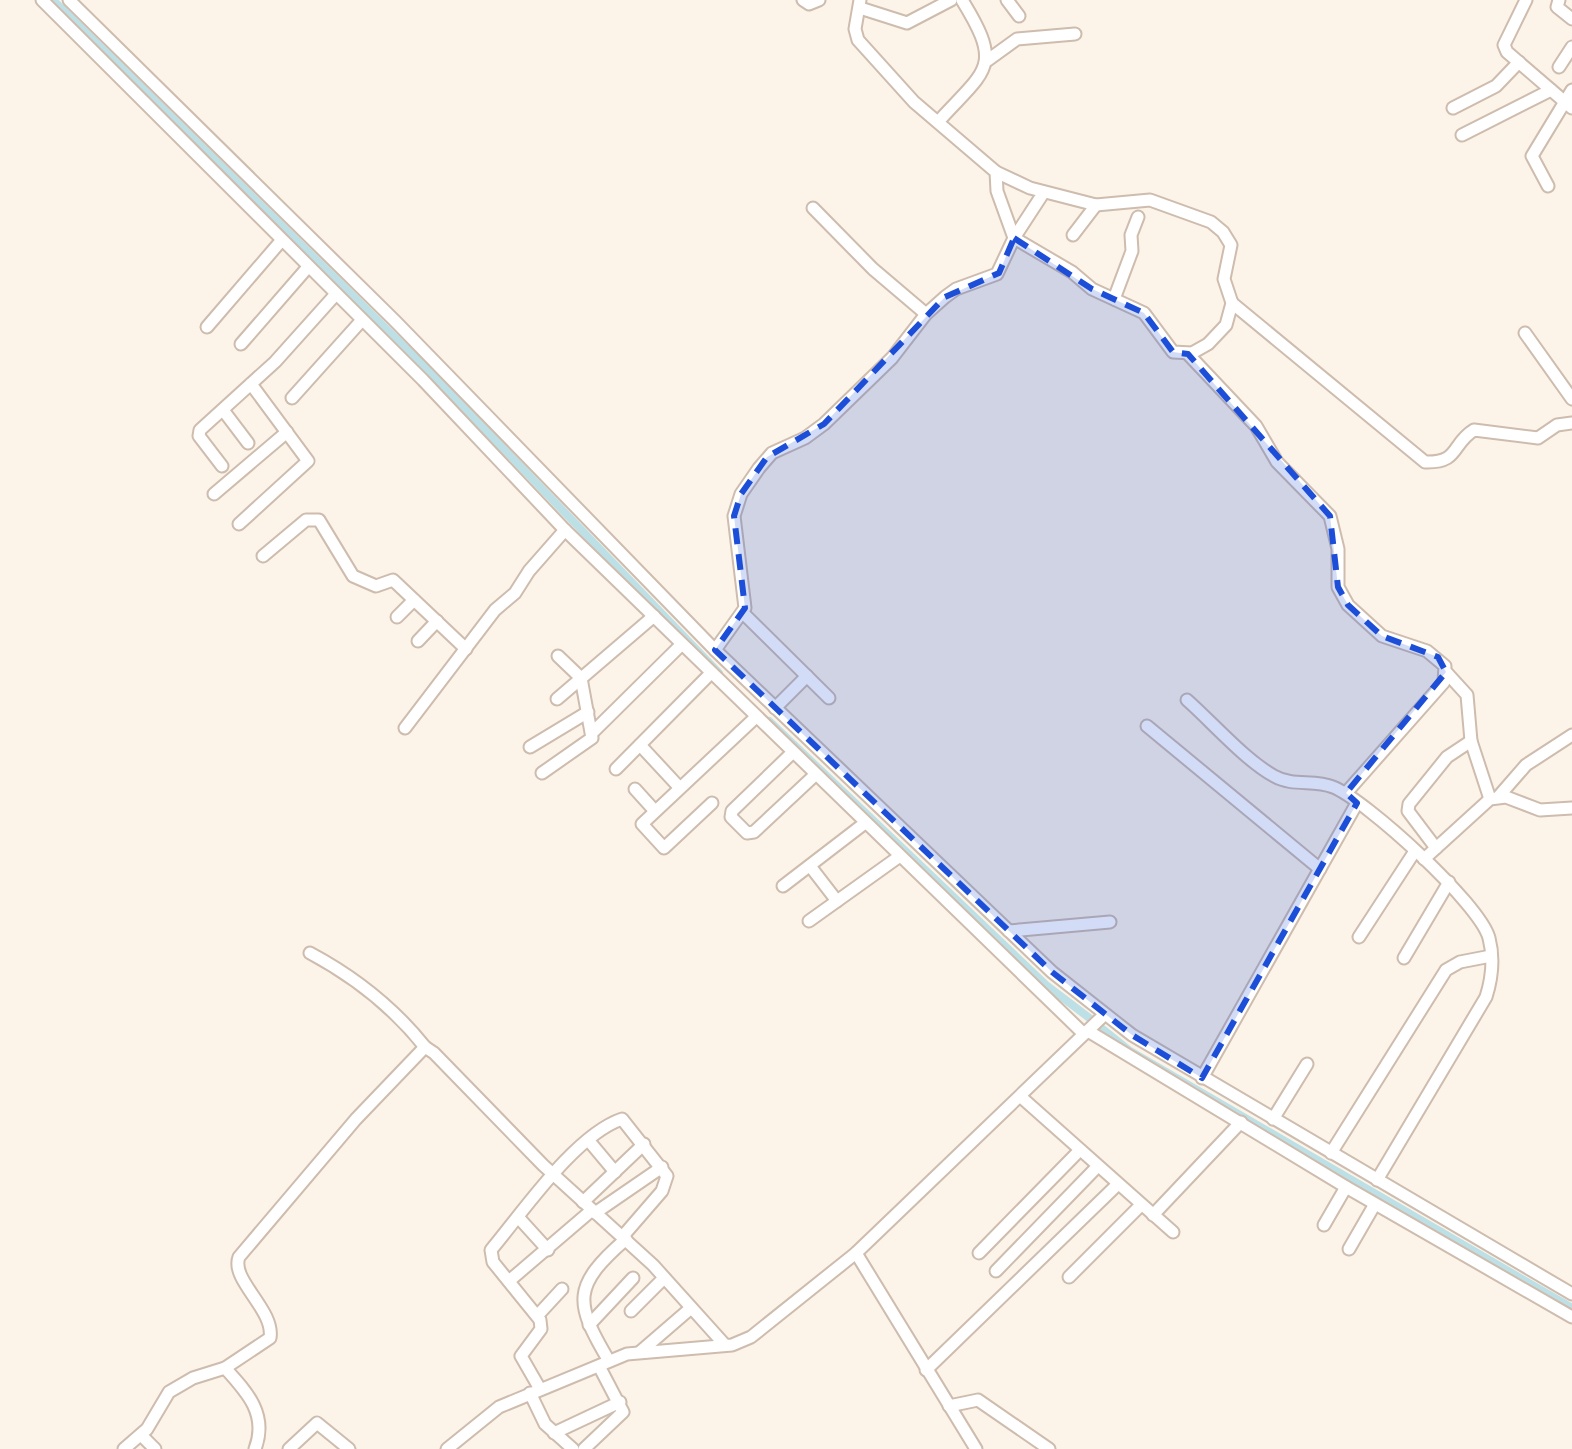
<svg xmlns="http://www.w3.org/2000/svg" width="1572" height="1449" font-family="Mulish,sans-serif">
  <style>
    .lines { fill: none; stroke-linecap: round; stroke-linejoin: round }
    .canal { stroke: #bde0e6; stroke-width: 8 }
    .minor-casing { stroke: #cebcae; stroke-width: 15 }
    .minor { stroke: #fff; stroke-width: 11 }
    .marked { fill: #1d4ed8; fill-opacity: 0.2; stroke: #1d4ed8; stroke-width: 6; stroke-dasharray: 16 10; stroke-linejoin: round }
  </style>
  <rect width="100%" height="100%" fill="#fcf4e8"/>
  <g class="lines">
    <g class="canal">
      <polyline points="53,0 422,364 719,673"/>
      <polyline points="769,721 1046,985 1092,1020"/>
      <polyline points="1099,1026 1130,1051 1572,1308"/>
    </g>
    <g class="minor-casing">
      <g id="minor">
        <polyline points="42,0 423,380 565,530 1084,1034"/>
        <polyline points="69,0 395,321 715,650 745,608 734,516 741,494 759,468 772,453 805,438 824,424 892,358 926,314 945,297 956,289 997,274 1014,238 997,191 996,172 914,102 858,40 855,29 860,0"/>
        <polyline points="803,0 809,4 819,0"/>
        <polyline points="1007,0 1019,16"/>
        <polyline points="1526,0 1504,45 1507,52 1572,108"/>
        <polyline points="1559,0 1557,7 1572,19"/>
        <polyline points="860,8 907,23 951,0"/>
        <polyline points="988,60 1017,39 1075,34"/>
        <polyline points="1559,67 1572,47"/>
        <polyline points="1453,108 1496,86 1519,62"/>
        <path d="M938,122C986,69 1004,68 962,0"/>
        <polyline points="1462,135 1551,90"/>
        <polyline points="996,172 1030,188 1096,205 1150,200 1211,222 1223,232 1231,245 1224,279 1232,303 1226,325 1208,344 1192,353 1173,352 1144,313 1092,289 1072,272 1014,238 1044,192"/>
        <polyline points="1548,186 1532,156 1572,90"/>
        <polyline points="813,208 873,269 926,314"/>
        <polyline points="1073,235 1096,205"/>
        <polyline points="1114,299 1132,251 1131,235 1138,217"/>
        <path d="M1232,303L1425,462C1460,463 1451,444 1474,430L1538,438L1557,425L1572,423"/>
        <polyline points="207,327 281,241"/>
        <polyline points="1525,333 1572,399"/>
        <polyline points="241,344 308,267"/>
        <polyline points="1188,354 1256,426 1277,462 1330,516 1338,549 1338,587 1348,605 1382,636 1427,651 1445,666 1444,682 1346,793"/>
        <polyline points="292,398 362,320"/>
        <polyline points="223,410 248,443"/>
        <polyline points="222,466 199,436 200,430 275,362 336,294"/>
        <polyline points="214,494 287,432"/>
        <polyline points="239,524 308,461 251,384"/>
        <polyline points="263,556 306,520 319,520 353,576 376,586 393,580 466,649"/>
        <polyline points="743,613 829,698"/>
        <polyline points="397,617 414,600"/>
        <polyline points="418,641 437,621"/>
        <polyline points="715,650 1052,972 1132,1035 1572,1294"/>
        <polyline points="1446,672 1467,695 1471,741 1490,799"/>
        <polyline points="557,699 654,616"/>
        <path d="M1187,700C1213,723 1245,760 1274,776C1293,787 1314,779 1333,787C1366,800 1480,904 1489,938C1494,957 1492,978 1486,997L1377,1180"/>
        <polyline points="775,708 807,676"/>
        <polyline points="1147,726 1320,869"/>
        <polyline points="405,728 495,610 515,593 529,571 565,530"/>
        <polyline points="592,733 682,644"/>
        <polyline points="640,745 679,787"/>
        <polyline points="530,747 588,712"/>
        <polyline points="792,753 732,811 731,817 747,833 754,832 815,775"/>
        <polyline points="616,769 711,673"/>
        <polyline points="542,773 592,738 581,678 558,656"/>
        <polyline points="635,789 654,810"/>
        <polyline points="1499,796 1526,765 1572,735"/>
        <polyline points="712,803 664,848 642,824 756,717"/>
        <polyline points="1436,848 1408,811 1409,804 1447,757 1471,741"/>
        <polyline points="1424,859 1490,799 1506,797 1540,810 1572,808"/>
        <polyline points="810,866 837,901"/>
        <polyline points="783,886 865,823"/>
        <polyline points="809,921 900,856"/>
        <polyline points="1009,931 1110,922"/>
        <polyline points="1359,937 1415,851"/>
        <path d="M310,953C353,976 394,1008 425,1047"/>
        <polyline points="1404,958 1449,882"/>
        <polyline points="1088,1031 1346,1187 1572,1317"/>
        <polyline points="1202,1078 1357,803"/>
        <polyline points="1021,1097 1173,1232"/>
        <polyline points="1273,1119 1307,1064"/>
        <polyline points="589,1141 615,1172"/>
        <polyline points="1331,1153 1446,970 1460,962 1491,956"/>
        <polyline points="583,1202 644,1144"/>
        <polyline points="595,1213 662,1167"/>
        <polyline points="1153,1215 1241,1122"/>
        <polyline points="518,1217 548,1250"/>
        <polyline points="1324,1225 1346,1187"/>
        <polyline points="1349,1249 1375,1204"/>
        <polyline points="856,1253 976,1449"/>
        <polyline points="979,1253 1080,1150"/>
        <polyline points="996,1271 1097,1167"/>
        <polyline points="1069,1277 1141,1205"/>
        <polyline points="509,1281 592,1210"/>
        <polyline points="631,1311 664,1278"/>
        <polyline points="538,1315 562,1289"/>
        <polyline points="589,1325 633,1278"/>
        <polyline points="640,1352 691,1308"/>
        <path d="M609,1361C574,1302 572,1286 626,1239"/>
        <path d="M225,1368C248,1393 268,1415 255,1449"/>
        <polyline points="926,1370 1117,1185"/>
        <path d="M540,1389L521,1356L541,1329L540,1320L493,1262L491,1250C523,1212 575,1135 622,1119L667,1176L662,1191L623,1236"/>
        <polyline points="530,1393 545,1424 573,1449"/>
        <polyline points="949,1406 978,1400 1049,1449"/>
        <polyline points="554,1433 620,1402"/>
        <polyline points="141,1435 155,1449"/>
        <path d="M124,1449L147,1429L169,1392L193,1378L225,1368L270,1338C275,1310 230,1280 239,1257L356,1119L425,1047L434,1053L543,1165L653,1265L725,1345"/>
        <polyline points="289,1449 317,1423 349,1449"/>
        <polyline points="447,1449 499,1407 627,1354 732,1345 751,1337 856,1253 1104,1015"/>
        <polyline points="584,1449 623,1412 599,1366"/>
      </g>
    </g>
    <use href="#minor" class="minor"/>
  </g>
  <path class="marked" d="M1014,238L1092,289L1144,313L1173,352L1188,354L1330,516L1338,587L1348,605L1382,636L1438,657L1446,672L1346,793L1357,803L1202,1078L1132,1035L1052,972L715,650L745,608L734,516L741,494L767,457L824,424L945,297L999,273Z"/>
</svg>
